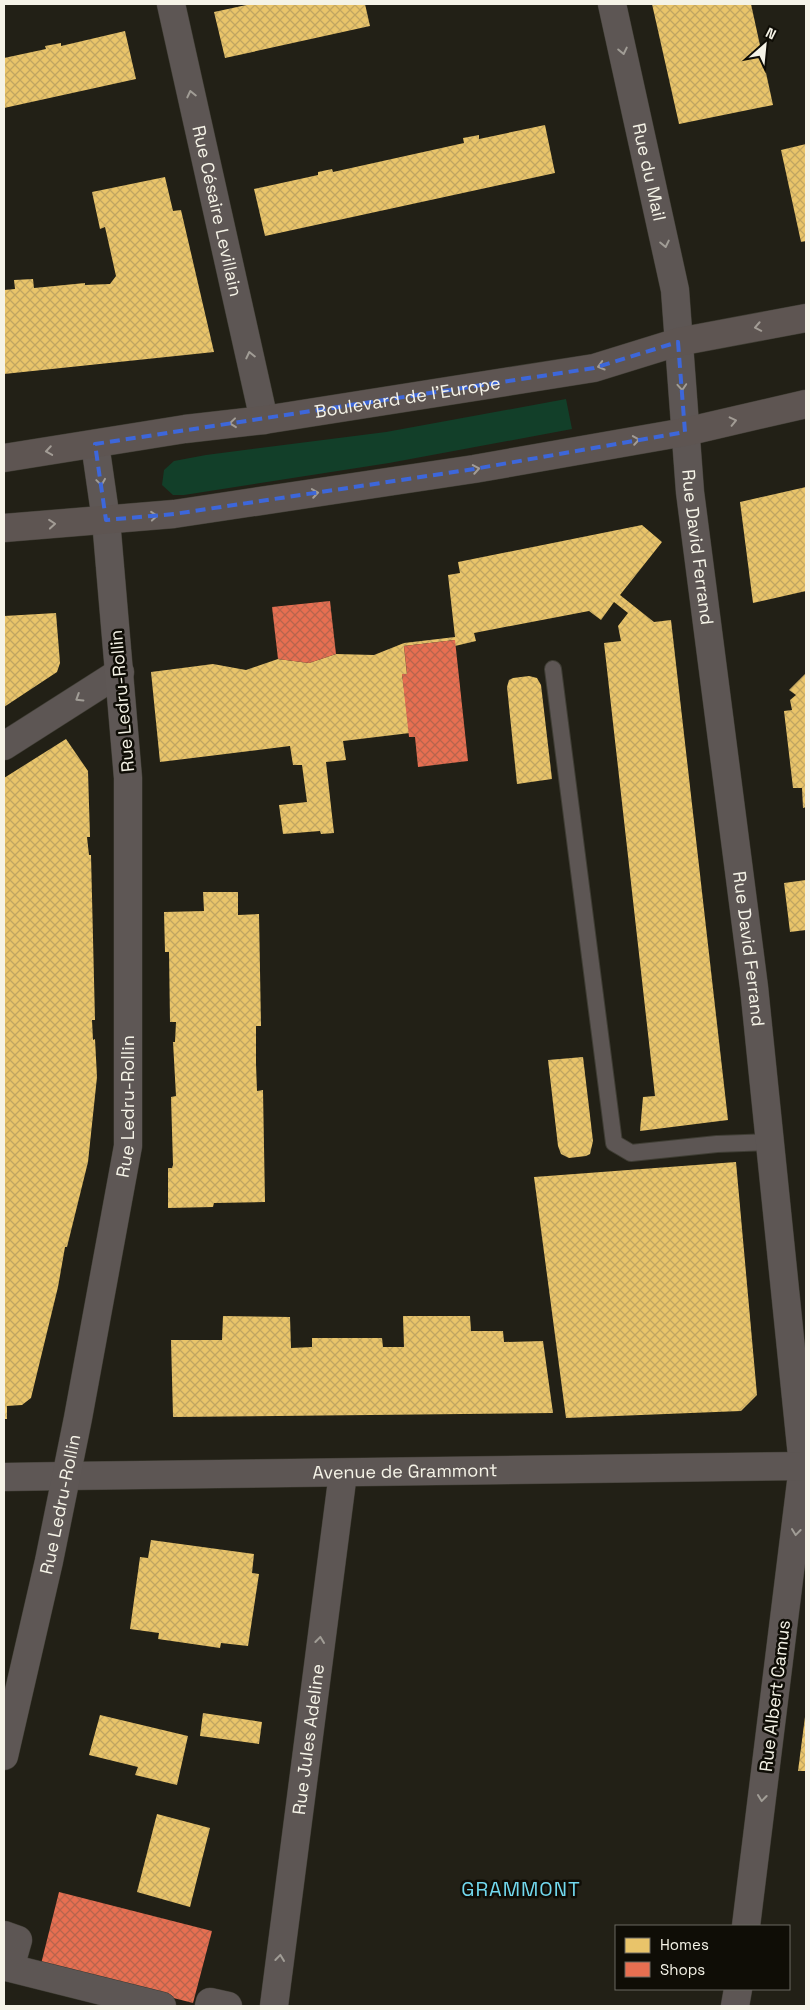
<svg xmlns="http://www.w3.org/2000/svg" width="810" height="2010" font-family="'Space Grotesk',sans-serif">
  <style>
    .grass { fill: #123f29 }
    .homes { fill: url(#homes-cross-hatch) }
    .shops { fill: url(#shops-cross-hatch) }
    .lines { fill: none; stroke-linecap: round; stroke-linejoin: round }
    .lane-casing { stroke: #3f3d34; stroke-width: 18 }
    .street-casing { stroke: #3f3d34; stroke-width: 29 }
    .secondary-casing { stroke: #3f3d34; stroke-width: 29 }
    .primary-casing { stroke: #3f3d34; stroke-width: 29 }
    .lane { stroke: #5d5654; stroke-width: 16 }
    .street { stroke: #5d5654; stroke-width: 28 }
    .secondary { stroke: #5e5755; stroke-width: 28 }
    .primary { stroke: #5e5552; stroke-width: 28 }
    .oneway { stroke: #a19d96 }
    .oneway2 { stroke: #a29c95 }
    .oneway3 { stroke: #a29d97 }
    .marked { fill: none; stroke: #3d67da; stroke-width: 4; stroke-dasharray: 10 6; stroke-linejoin: round }
    .labels { text-anchor: middle; stroke-width: 5; stroke-linejoin: round; paint-order: stroke }
    .street-label { font-size: 18px; fill: #f5f3e7; stroke: #0f0d06 }
    .quarter-label { font-size: 20px; letter-spacing: 1px; fill: #72d8ee; stroke: #0f0d06 }
  </style>
  <defs>
    <pattern id="homes-cross-hatch" width="8" height="8" patternUnits="userSpaceOnUse" patternTransform="scale(1.25)"><rect width="8" height="8" fill="#e9c46a"/><path d="M0 0l8 8M0 8l8-8" fill="none" stroke="#c1a561"/></pattern>
    <pattern id="shops-cross-hatch" width="8" height="8" patternUnits="userSpaceOnUse" patternTransform="scale(1.25)"><rect width="8" height="8" fill="#e76f51"/><path d="M0 0l8 8M0 8l8-8" fill="none" stroke="#b8644d"/></pattern>
  </defs>
  <rect width="100%" height="100%" fill="#222016"/>
  <polygon class="grass" points="566,399 572,429 389,463 184,495 173,495 162,485 164,470 174,461 206,455 386,432"/>
  <g class="homes">
    <polygon points="251,4 365,4 370,26 225,58 214,12"/>
    <polygon points="652,4 751,4 773,105 679,124"/>
    <polygon points="125,31 136,79 4,108 4,58 46,49 45,46 61,43 61,46"/>
    <polygon points="545,125 555,173 265,236 254,189 318,175 318,172 332,169 333,172 464,143 463,138 479,135 479,139"/>
    <polygon points="806,144 806,241 801,242 781,150"/>
    <polygon points="165,177 173,211 181,210 214,352 4,374 4,290 15,289 14,280 33,279 34,288 85,283 85,285 110,284 116,276 105,227 100,229 92,192"/>
    <polygon points="806,487 806,591 753,603 740,502"/>
    <polygon points="642,525 662,542 620,595 654,622 671,620 728,1120 640,1131 643,1097 655,1096 604,643 621,641 618,626 628,613 614,602 601,620 589,611 474,633 476,641 455,646 455,640 404,646 407,674 402,674 410,733 343,741 346,760 326,762 334,833 321,834 320,831 283,834 279,805 307,802 302,765 293,765 290,746 160,762 151,672 213,664 246,670 278,659 309,663 336,654 374,655 404,643 455,637 448,575 460,573 458,562"/>
    <polygon points="56,613 60,663 57,672 4,707 4,616"/>
    <polygon points="806,673 806,807 803,808 802,788 793,788 784,711 792,710 790,700 796,695 789,690"/>
    <polygon points="529,676 537,678 541,685 552,779 517,784 507,687 509,680 513,678"/>
    <polygon points="66,739 88,771 90,837 87,837 89,855 91,855 95,1020 92,1020 93,1040 95,1039 97,1077 88,1162 67,1247 65,1247 58,1287 31,1398 22,1405 7,1406 7,1419 4,1419 4,778"/>
    <polygon points="806,880 806,930 790,932 784,883"/>
    <polygon points="203,892 238,892 238,915 259,914 261,1026 256,1026 256,1064 257,1091 263,1090 265,1202 214,1203 213,1207 168,1208 168,1168 172,1168 173,1165 171,1097 176,1096 173,1042 175,1042 176,1022 170,1022 169,952 165,952 164,912 204,911"/>
    <polygon points="583,1057 593,1141 590,1154 586,1156 569,1158 561,1154 558,1146 548,1060"/>
    <polygon points="736,1162 757,1395 741,1411 566,1418 534,1177"/>
    <polygon points="223,1316 290,1317 291,1348 312,1347 312,1338 382,1338 383,1347 404,1347 403,1316 470,1316 471,1331 503,1331 504,1342 543,1341 553,1413 173,1417 171,1340 222,1340"/>
    <polygon points="151,1540 254,1554 252,1573 259,1574 248,1646 221,1643 220,1648 158,1639 159,1633 130,1629 140,1557 148,1558"/>
    <polygon points="203,1713 262,1722 259,1744 200,1736"/>
    <polygon points="100,1715 188,1736 177,1785 135,1775 138,1767 89,1755"/>
    <polygon points="805,1717 806,1717 806,1771 798,1771"/>
    <polygon points="157,1814 210,1828 190,1907 137,1892"/>
  </g>
  <g class="shops">
    <polygon points="330,601 336,654 309,663 278,659 272,607"/>
    <polygon points="455,640 468,761 418,767 415,737 409,737 402,674 407,674 404,646"/>
    <polygon points="59,1892 212,1931 193,2003 41,1964"/>
  </g>
  <g class="lines">
    <g class="lane-casing">
      <polyline id="lane" points="553,669 614,1143 631,1153 717,1144 770,1142"/>
    </g>
    <g class="street-casing">
      <g id="street">
        <path id="s1" d="M171,4L264,420"/>
        <path id="s2" d="M612,4L675,290L690,492L754,987L803,1466L746,1926"/>
        <polyline points="4,746 120,672"/>
        <path id="s3" d="M66,1476L806,1466"/>
        <polyline points="4,1935 18,1940 10,1968 162,2006"/>
        <polyline points="209,2006 210,2002 228,2006"/>
        <path id="s4" d="M274,2006L343,1473"/>
        <polyline points="735,2006 738,1989"/>
      </g>
    </g>
    <g class="secondary-casing">
      <g id="secondary">
        <polyline points="4,1477 66,1476"/>
        <path id="s5" d="M4,1756L49,1561L78,1418L128,1146V778L106,520L95,444"/>
      </g>
    </g>
    <g class="primary-casing">
      <g id="primary">
        <path id="s6" d="M4,458L185,429L264,420L594,368L678,342L806,318"/>
        <polyline points="4,528 174,514 474,469 685,432 806,404"/>
      </g>
    </g>
    <use href="#lane" class="lane"/>
    <use href="#street" class="street"/>
    <use href="#secondary" class="secondary"/>
    <use href="#primary" class="primary"/>
  </g>
  <defs><path id="oneway-chevron" d="M-2-3.5L2.5 0L-2 3.5" fill="none" stroke-width="1.6" stroke-linecap="round" stroke-linejoin="round" transform="scale(1.25)"/></defs>
  <g class="oneway">
    <use href="#oneway-chevron" transform="translate(623 51) rotate(78)"/>
    <use href="#oneway-chevron" transform="translate(191 94) rotate(-103)"/>
    <use href="#oneway-chevron" transform="translate(665 244) rotate(78)"/>
    <use href="#oneway-chevron" transform="translate(250 355) rotate(-103)"/>
    <use href="#oneway-chevron" transform="translate(682 387) rotate(86)"/>
    <use href="#oneway-chevron" transform="translate(79 698) rotate(148)"/>
    <use href="#oneway-chevron" transform="translate(796 1532) rotate(97)"/>
    <use href="#oneway-chevron" transform="translate(320 1640) rotate(-83)"/>
    <use href="#oneway-chevron" transform="translate(762 1798) rotate(97)"/>
    <use href="#oneway-chevron" transform="translate(280 1958) rotate(-83)"/>
  </g>
  <g class="oneway2">
    <use href="#oneway-chevron" transform="translate(758 327) rotate(169)"/>
    <use href="#oneway-chevron" transform="translate(601 366) rotate(164)"/>
    <use href="#oneway-chevron" transform="translate(733 421) rotate(-13)"/>
    <use href="#oneway-chevron" transform="translate(233 423) rotate(174)"/>
    <use href="#oneway-chevron" transform="translate(636 440) rotate(-9)"/>
    <use href="#oneway-chevron" transform="translate(49 451) rotate(171)"/>
    <use href="#oneway-chevron" transform="translate(476 469) rotate(-10)"/>
    <use href="#oneway-chevron" transform="translate(315 493) rotate(-9)"/>
    <use href="#oneway-chevron" transform="translate(154 516) rotate(-5)"/>
    <use href="#oneway-chevron" transform="translate(52 524) rotate(-5)"/>
  </g>
  <use class="oneway3" href="#oneway-chevron" transform="translate(101 482) rotate(82)"/>
  <path class="marked" d="M678,342L685,432L474,469L174,514L106,520L95,444L594,368Z"/>
  <g class="labels">
    <g class="street-label">
      <text dy="6" stroke="none"><textPath href="#s2" startOffset="172">Rue du Mail</textPath></text>
      <text dy="6" stroke="none"><textPath href="#s1" startOffset="212">Rue Césaire Levillain</textPath></text>
      <text dy="6" stroke="none"><textPath href="#s6" startOffset="408">Boulevard de l'Europe</textPath></text>
      <text dy="6" stroke="none"><textPath href="#s2" startOffset="551">Rue David Ferrand</textPath></text>
      <text transform="translate(122 701) rotate(-95)" y="6">Rue Ledru-Rollin</text>
      <text dy="6" stroke="none"><textPath href="#s2" startOffset="956">Rue David Ferrand</textPath></text>
      <text dy="6" stroke="none"><textPath href="#s5" startOffset="662">Rue Ledru-Rollin</textPath></text>
      <text dy="6" stroke="none"><textPath href="#s3" startOffset="339">Avenue de Grammont</textPath></text>
      <text dy="6" stroke="none"><textPath href="#s5" startOffset="258">Rue Ledru-Rollin</textPath></text>
      <text transform="translate(775 1696) rotate(-83)" y="6">Rue Albert Camus</text>
      <text dy="6" stroke="none"><textPath href="#s4" startOffset="269">Rue Jules Adeline</textPath></text>
    </g>
    <g class="quarter-label">
      <text x="521" y="1896">GRAMMONT</text>
    </g>
  </g>
  <rect width="810" height="2010" fill="none" stroke="#f5f3e7" stroke-width="10"/>
  <rect x="615" y="1925" width="175" height="65" fill="#0f0d06" stroke="#6b6960"/>
  <rect x="625" y="1938" width="25" height="15" fill="#e9c46a" stroke="#6b6960"/>
  <text x="660" y="1950" font-size="15" fill="#f5f3e7">Homes</text>
  <rect x="625" y="1962" width="25" height="15" fill="#e76f51" stroke="#6b6960"/>
  <text x="660" y="1975" font-size="15" fill="#f5f3e7">Shops</text>
  <g transform="translate(765 45) rotate(27)" stroke="#0f0d06" stroke-width="4" paint-order="stroke">
  <path d="M0-4L9 19L0 12L-9 19Z" fill="#f5f3e7"/>
  <text y="-8" font-size="14" font-weight="bold" text-anchor="middle" fill="#f5f3e7">N</text>
  </g>
</svg>
